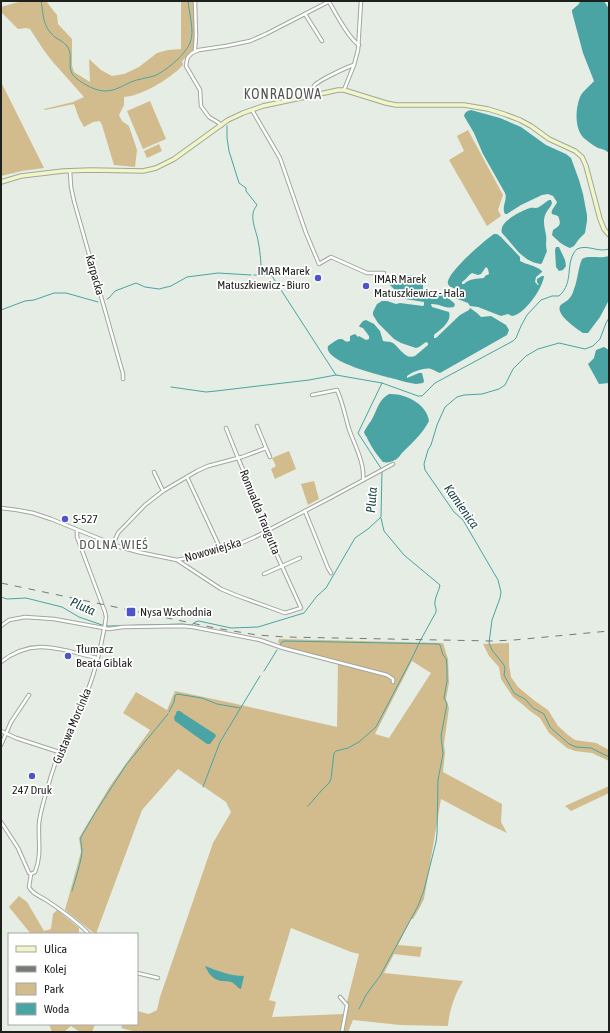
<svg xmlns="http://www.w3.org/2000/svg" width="610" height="1033" font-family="'Asap Condensed',sans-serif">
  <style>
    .green { fill: #d2bc8d; fill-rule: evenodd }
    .water { fill: #4aa4a3; fill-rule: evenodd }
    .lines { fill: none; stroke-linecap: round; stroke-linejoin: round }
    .stream { stroke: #4aa4a3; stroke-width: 1 }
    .street-casing { stroke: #a0a79f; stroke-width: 4.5 }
    .secondary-casing { stroke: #a0a79f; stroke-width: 5.5 }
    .street { stroke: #fff; stroke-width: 2.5 }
    .secondary { stroke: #f2f5c6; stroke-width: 3.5 }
    .rail { stroke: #767a75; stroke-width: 1; stroke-dasharray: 7 7; stroke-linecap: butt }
    .poi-dot { fill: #4e55cb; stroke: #fff; stroke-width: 1.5 }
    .labels { text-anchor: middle; stroke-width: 3.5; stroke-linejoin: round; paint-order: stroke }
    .poi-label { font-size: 12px; fill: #1e201d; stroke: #fff; text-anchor: start }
    .street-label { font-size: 12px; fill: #1e201d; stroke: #fff }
    .water-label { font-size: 13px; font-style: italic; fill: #184242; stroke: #fff }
    .neighbourhood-label { font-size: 13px; letter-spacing: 1px; fill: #50564f; stroke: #fff }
    .quarter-label { font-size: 14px; letter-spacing: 1px; fill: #50564f; stroke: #fff }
  </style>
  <rect width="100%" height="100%" fill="#e5ede4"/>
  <g class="green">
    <path d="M22,1H46L57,15L58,24L72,39V66L74,72L90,82L89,59L101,70L112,76L124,74L139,67L157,53L168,50L181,49V1H194L195,36L193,50L182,61L183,65C173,76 151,90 137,94C133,96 128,96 124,97V105L119,115L122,121L129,126L137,150L135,167L114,165L102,125L100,121L93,122L84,127L79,118L74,104L45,110L44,109L73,102L84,97L52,61L43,49L30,29L26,28L18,29L1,12V7Z"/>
    <polygon points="1,82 44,168 22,171 1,176"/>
    <polygon points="150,101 166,139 143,149 127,111"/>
    <polygon points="468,130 503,195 498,210 501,216 487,226 449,160 464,151 457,136"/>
    <polygon points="159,144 162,151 147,158 144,151"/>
    <polygon points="289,451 296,469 275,479 271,469 276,466 272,458"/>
    <polygon points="314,481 319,499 308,505 301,484"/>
    <path d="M279,639L443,643L448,659L449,683L446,699L449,708L444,744L445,753L443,772L502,804L501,822L507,833L488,824L441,799L424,899L420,907L413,919H411L398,945L422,947L420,957L394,954L384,973L463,981C455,994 449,1011 448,1026L400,1025L353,1020L348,1032H136L121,1028L123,1024H137V1011L149,1014L157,1010L160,997L213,843L231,812L226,802L178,769L142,810L97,931V934H95L65,910L81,852L79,838L110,786L150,730L123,713L136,692L167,710L175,691L232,703L337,727L338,661L282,646L278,642ZM412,661L431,673L389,738L375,734ZM291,928L351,952L359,954L344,1014L272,1017L276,1002L269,1000Z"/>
    <polygon points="509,643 509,665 511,677 518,687 535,701 548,710 558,726 568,735 575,740 596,743 609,750 609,761 592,753 575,751 567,748 549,733 540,718 530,711 522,704 513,697 501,679 499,667 489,656 483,644"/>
    <polygon points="609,786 609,793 571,811 565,806"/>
    <polygon points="19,896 27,902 44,931 51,929 53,914 57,910 79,928 79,934 31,934 9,907"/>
    <polygon points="49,1024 95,1024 92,1032 80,1032 71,1026 64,1032 52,1032"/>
  </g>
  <g class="water">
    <path d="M580,1H604L609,9V153C605,150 603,149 598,148C594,146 589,142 585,139C574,130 575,107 581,95C584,90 590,86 594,81L583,53L572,12V10L579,4Z"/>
    <path d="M471,110L500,118L521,127L546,145L566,154L571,158L579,180L583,194L587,215V221L585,233L579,239L574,246L570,248C563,246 557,240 552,235L553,230C559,226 562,225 558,216L552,214C550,210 556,206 557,202L553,196L548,194L542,195L521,205L507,214H505C501,206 508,200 505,193L483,154L474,133L464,116C465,112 467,111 471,110Z"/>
    <path d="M549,200H551L552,203C551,207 548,209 546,213C542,221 545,228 546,235C547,241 545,246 547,251L542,263L541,264C522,262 514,245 502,233C498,222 521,211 530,208C533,207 536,209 539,207C543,205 545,202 549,200Z"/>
    <path d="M494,234H497L501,237L520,257V261C527,265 535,265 542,271V272L536,277L535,282L538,285H539L537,282V279L542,276H544C543,288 524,315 512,316L508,314L501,316L478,307L470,306L468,303L455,298L456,289C454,288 449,287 448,284C445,274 485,240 494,234ZM486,267L488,269L489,274L485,276L484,278C477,279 470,278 464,284H462V282C466,280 468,275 472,273L478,275L481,274Z"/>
    <polygon points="556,247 559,247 565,260 566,266 563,270 559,271 556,267 555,250"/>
    <path d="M609,256V300L600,317L588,333H583C576,328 556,315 560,306C562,303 566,302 568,300C571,297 573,293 574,289C578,279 578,268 582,259C588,255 600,259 609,256Z"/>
    <path d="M396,274L418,276L423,282V289L424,292L428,293C429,292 430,291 431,290C436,288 451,300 455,304L454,307C445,309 438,303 431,304L432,307L449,312C452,322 441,329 434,335V338H436L438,336L460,315L469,310L470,308L477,313L481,317L491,316L506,325L509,330L507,335L440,373C436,372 435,370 431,369C425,367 412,372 407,376V378L419,373H422L424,381L423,383L416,384C409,383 402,381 395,379C383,376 323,362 328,346C331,344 337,339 340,339C346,339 343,343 350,341V336L355,334L358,337L359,336L366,340L369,339V336L363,328L360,327L359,326L363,321L366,320L374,324L380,331L383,341C386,342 390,341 393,343C400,348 405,360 415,356L428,345V343L426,342L419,347L416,348L401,343L394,339L378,323L373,315V312L377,304L382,301H387L396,304L400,303L423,306L424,305V302L399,298L394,289L388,283L386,280L389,276Z"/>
    <polygon points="604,347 609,350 609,383 599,384 588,364 594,358 596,350"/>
    <path d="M389,394C405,393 427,404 429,421C423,433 413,442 403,452C400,455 399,458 395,460C391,462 387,463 383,462C377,455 372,448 368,440C367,436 365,436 364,432C366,428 368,425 371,421C377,411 378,400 389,394Z"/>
    <polygon points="177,711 180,711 184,714 215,734 216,736 210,744 207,744 175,721 174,718"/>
    <path d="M205,966C218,971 231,976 244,976L241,989C237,988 235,983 231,982C228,981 224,981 221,981C212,979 209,974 205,966Z"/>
  </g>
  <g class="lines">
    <g class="stream">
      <path d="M41,1C44,16 42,26 55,37C59,40 64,42 67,46C75,57 64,69 77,79C85,85 96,91 105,91C115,91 122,86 131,82C138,79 147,78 154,76C166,71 185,55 190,43C195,32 189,13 188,1"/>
      <path d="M227,126V138L229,151L239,183L246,188V191L257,205C255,208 253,211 253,214C252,221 255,229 257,236C259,244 261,258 261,267"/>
      <polyline points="262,270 263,275 269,274 272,276 336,375 382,383"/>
      <polyline points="254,275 263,275"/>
      <polyline points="107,299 109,298 115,291 136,283 145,287 159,289 171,286 187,277 218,273 251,275"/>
      <polyline points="1,310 25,301 34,300 54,293 66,293 98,302"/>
      <polyline points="609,318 606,323 600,339 593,346 585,349 559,343 538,349 526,356 513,369 505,385 499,389 482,394 464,395 457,397 445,407 437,425 431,445 428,450 424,464 425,470 454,512 463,520 498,580 501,592 500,598 492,620 489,643 492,650 504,665 505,669 504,675 514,693 519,696 525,699 533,708 544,714 550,727 569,744 576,747 591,748 609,757"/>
      <polyline points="171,387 206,392 216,391 309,380 336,375"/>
      <path d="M1,597L7,599L26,598L62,607L79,617L102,625L109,626L182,624L192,625L195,622L199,621L231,628L258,627L304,613L317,596L326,588L355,538L368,529L381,517L382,470L358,433L382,383L418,396H422L435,383L513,341L516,338L521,326L527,315L541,300L552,296H559C575,282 564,262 577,249C588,244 598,253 609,249"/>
      <polyline points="280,645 282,642 284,641 439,644 440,645 443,655 446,658 447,667 447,681 444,698 447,704 441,736 443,754 438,780 437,834 436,842 424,890 418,906 380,976 366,995 359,1009"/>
      <polyline points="264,671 277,650"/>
      <polyline points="169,712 174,702 175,696 177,694 202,698 217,704 240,708"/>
      <polyline points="203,787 220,742 260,676"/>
      <path d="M308,806L322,790L329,783L331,779L334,753L336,751L348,748L359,742L376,727L414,654L419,643L436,612C437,608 434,606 435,602C435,597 439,591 440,585L404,555L384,531L381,518"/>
      <path d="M72,891C75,880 82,860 82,850C82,845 80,842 81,837L95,813L126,765L168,714"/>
    </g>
    <g class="street-casing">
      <g id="street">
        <polyline points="195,1 196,36 195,49 195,51"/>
        <path d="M329,2C336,13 348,38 359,45"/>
        <polyline points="305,14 322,41"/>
        <polyline points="344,90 354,65 358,50 361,1"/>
        <path d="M313,95C313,92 312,89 314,86C317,81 347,67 354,65"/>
        <polyline points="252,110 280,158 306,233 319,264 331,257 367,273 384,273"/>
        <polyline points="221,126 219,123 209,117 201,106 200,90 186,66 187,60 188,57 192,53 199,50 226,46 250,41 266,34 330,1"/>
        <polyline points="70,171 71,187 74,201 123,374 123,379"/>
        <path d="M312,395L337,390C343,403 345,416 349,429C354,444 365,463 363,480"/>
        <polyline points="226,428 238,458 242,457 266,448 257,426"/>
        <polyline points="266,448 270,457"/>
        <polyline points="154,472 163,491"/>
        <polyline points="187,477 221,550"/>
        <polyline points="1,508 17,510 33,513 51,519 120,547 138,552 177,560 204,555 239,544 255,537 330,498 393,464"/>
        <polyline points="305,511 328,568 331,573"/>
        <path d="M77,530V537L105,612L106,617L105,624C101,647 96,670 87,692C80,712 68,730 60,750C56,759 54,768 51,776C47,791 40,810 39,824C38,841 42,855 35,872L31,874L29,887C32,894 40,896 46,900C61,910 77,921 89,934"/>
        <polyline points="113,544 118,533 145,505 163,491 197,471 208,466 238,458 268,528 269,534 275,551 301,608 285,613 238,596 221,589 177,560"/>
        <polyline points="264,574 300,558"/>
        <polyline points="1,626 9,620 25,617 54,619 109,629 123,627 182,626 193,627 260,640 283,648 387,675 393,679 393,682"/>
        <path d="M1,662C34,636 61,650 97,658"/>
        <polyline points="1,731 16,738 59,752"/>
        <polyline points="1,745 11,722 29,695"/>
        <polyline points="1,822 18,848 29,873 31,874"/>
        <polyline points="137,973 158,978"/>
        <polyline points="340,997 347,1005 342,1032"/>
      </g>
    </g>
    <g class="secondary-casing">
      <polyline id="secondary" points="1,182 21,176 63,171 91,170 143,171 156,168 174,159 228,120 243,113 263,106 329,92 338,90 344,90 386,103 396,105 464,105 488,109 504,114 520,120 531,126 549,139 575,151 582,157 586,166 600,219 604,229 609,235"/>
    </g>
    <use href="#street" class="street"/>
    <use href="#secondary" class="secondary"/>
    <polyline class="rail" points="1,583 215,628 257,635 285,637 492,641 514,640 609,631"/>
  </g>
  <g class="poi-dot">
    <circle cx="318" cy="278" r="4"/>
    <circle cx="366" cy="286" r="4"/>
    <circle cx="65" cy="519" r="4"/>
    <rect x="126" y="607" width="10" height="10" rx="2"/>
    <circle cx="68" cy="656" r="4"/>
    <circle cx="32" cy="776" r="4"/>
  </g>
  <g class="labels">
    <g class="poi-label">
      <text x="310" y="275" text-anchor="end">IMAR Marek<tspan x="310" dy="14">Matuszkiewicz - Biuro</tspan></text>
      <text x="374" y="283">IMAR Marek<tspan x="374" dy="14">Matuszkiewicz - Hala</tspan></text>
      <text x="73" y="523">S-527</text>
      <text x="140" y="616">Nysa Wschodnia</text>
      <text x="76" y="653">Tłumacz<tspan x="76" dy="14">Beata Giblak</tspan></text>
      <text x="32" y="794" text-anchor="middle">247 Druk</text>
    </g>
    <g class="street-label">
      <text transform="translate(95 275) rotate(74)" y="4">Karpacka</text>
      <text transform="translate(260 512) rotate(68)" y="4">Romualda Traugutta</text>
      <text transform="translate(213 550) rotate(-16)" y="4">Nowowiejska</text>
      <text transform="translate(72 726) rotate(-67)" y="4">Gustawa Morcinka</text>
    </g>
    <g class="water-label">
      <text transform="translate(371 500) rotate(-86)" y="5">Pluta</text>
      <text transform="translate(462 506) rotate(55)" y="5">Kamienica</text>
      <text transform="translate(83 606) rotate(24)" y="5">Pluta</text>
    </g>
    <g class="neighbourhood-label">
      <text x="114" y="549">DOLNA WIEŚ</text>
    </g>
    <g class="quarter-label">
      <text x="283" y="99">KONRADOWA</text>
    </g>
  </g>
  <rect width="610" height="1033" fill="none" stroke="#1e201d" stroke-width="4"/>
  <rect x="8" y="933" width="130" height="92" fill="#ffffff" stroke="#a5a6a5"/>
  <rect x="16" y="946" width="20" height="6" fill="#f2f5c6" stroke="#a5a6a5"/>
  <text x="44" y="953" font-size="12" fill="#1e201d">Ulica</text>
  <rect x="16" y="966" width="20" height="6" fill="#767a75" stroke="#a5a6a5"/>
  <text x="44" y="973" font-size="12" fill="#1e201d">Kolej</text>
  <rect x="16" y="983" width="20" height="12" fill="#d2bc8d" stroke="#a5a6a5"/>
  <text x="44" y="993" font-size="12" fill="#1e201d">Park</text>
  <rect x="16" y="1003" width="20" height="12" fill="#4aa4a3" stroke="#a5a6a5"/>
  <text x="44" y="1013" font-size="12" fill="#1e201d">Woda</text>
</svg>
